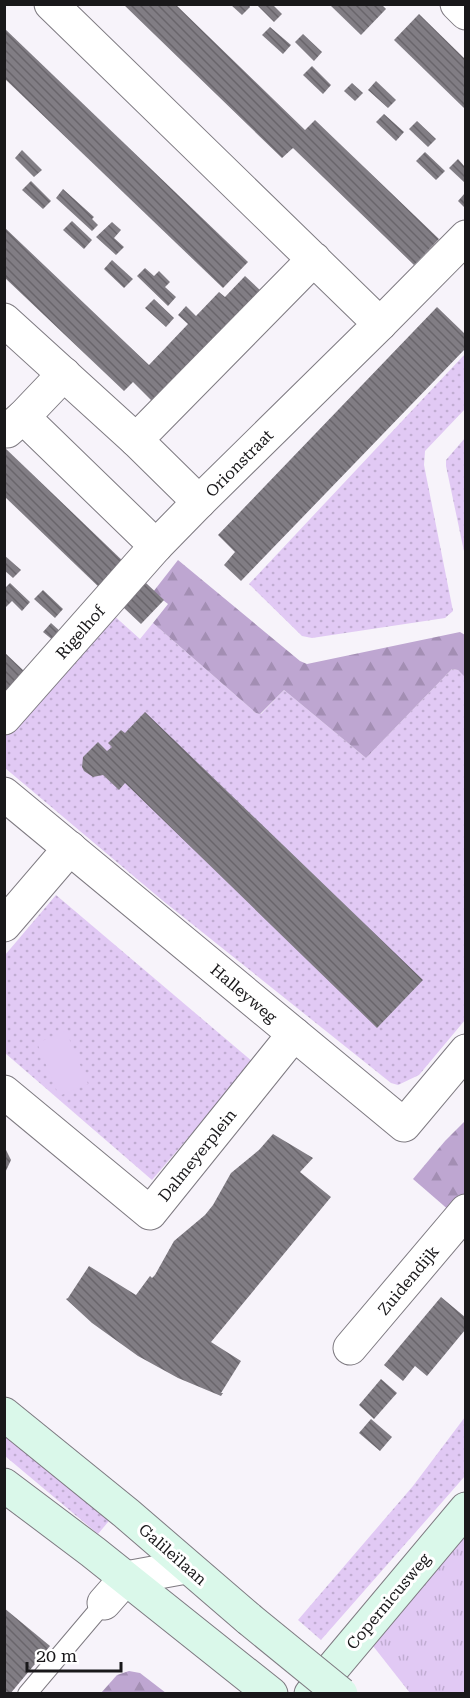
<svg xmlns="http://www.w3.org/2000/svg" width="470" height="1698" font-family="'Roboto Serif',serif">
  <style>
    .grass { fill: url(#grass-dots) }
    .forest { fill: url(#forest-firs) }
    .park { fill: url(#park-tufts) }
    .garden { fill: #e1c9f4 }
    .building { fill: url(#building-back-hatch) }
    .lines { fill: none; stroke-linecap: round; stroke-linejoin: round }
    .lane-casing { stroke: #7e7a81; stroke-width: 20 }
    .street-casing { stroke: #7e7a81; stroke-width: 35 }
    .secondary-casing { stroke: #7e7a81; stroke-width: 35 }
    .lane { stroke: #fff; stroke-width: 18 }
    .street { stroke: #fff; stroke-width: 33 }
    .secondary { stroke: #daf8ea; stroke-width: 33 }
    .secondary-bridge-casing { stroke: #7e7a81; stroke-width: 35; stroke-linecap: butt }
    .secondary-bridge { stroke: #daf8ea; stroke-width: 33 }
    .labels { text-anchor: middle; stroke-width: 6; stroke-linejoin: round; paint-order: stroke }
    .street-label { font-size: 16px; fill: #19181a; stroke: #fff }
  </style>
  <defs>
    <pattern id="grass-dots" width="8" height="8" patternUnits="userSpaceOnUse" patternTransform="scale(1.5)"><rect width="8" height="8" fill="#e1c9f4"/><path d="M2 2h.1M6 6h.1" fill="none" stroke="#c0acd1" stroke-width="1.8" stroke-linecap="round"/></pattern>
    <pattern id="forest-firs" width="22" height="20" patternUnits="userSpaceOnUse" patternTransform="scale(1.5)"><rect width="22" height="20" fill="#bea6d1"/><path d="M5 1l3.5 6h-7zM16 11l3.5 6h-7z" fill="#a38eb3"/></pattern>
    <pattern id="park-tufts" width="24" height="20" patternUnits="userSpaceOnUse" patternTransform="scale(1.5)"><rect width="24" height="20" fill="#e1c9f4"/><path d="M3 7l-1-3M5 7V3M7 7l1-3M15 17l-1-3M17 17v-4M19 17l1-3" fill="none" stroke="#c0acd1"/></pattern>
    <pattern id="building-back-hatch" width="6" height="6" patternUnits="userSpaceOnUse" patternTransform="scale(1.5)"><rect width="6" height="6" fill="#817d84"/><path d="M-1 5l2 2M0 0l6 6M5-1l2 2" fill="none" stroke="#69656b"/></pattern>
  </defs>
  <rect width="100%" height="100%" fill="#f7f3fa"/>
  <g class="grass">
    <polygon points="465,354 465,409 425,451 424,465 453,611 445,618 312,638 302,636 249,584"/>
    <polygon points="465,438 465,556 446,466 446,460"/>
    <polygon points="111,613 140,639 153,623 256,713 261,714 284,690 366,758 452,669 458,670 466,677 465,1020 419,1075 398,1085 391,1083 162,900 5,768 5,734"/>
    <polygon points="56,895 253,1062 152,1180 5,1053 5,955"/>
    <polygon points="465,1417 465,1476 321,1640 298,1620 413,1486"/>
    <polygon points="4,1425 113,1516 98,1534 5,1456"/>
  </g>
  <g class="forest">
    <polygon points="178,560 300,661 307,664 460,632 465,635 465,677 458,670 452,669 366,758 284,690 260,714 256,713 153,623 168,604 153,592"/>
    <polygon points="465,1121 465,1209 458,1218 413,1179 445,1141"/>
    <polygon points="129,1671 140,1673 166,1693 101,1693 117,1675"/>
  </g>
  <polygon class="park" points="465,1509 465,1693 410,1693 366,1637"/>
  <polygon class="garden" points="66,1031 88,1084 59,1096 37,1043"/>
  <g class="building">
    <polygon points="123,4 175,4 305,130 315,120 439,239 414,265 293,148 282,158"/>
    <polygon points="230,4 248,4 250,7 242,15"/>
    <polygon points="256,4 272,4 282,14 274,22"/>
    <polygon points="329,4 381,4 386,9 361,35"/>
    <polygon points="419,14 465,59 465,109 394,40"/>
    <polygon points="270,27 291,45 283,54 262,35"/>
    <polygon points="4,28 248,262 223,288 4,78"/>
    <polygon points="303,34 322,52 314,61 295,42"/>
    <polygon points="312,66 331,85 323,94 303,75"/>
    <polygon points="376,81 396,100 388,108 368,90"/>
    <polygon points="352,83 363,93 355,101 344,91"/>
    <polygon points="384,114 404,132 396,141 376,122"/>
    <polygon points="417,121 436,139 428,147 409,129"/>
    <polygon points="22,150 42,170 34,177 15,158"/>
    <polygon points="425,152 445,171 436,180 416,161"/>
    <polygon points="458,159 465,167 465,183 449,168"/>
    <polygon points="31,181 51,201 43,209 22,190"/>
    <polygon points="63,189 94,217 92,219 98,225 92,231 56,198"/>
    <polygon points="465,193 465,208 458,201"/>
    <polygon points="72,221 92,240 84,249 63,230"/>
    <polygon points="112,222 121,230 114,238 124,247 116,255 96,237"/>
    <polygon points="4,227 149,365 188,324 178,315 186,306 196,316 219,292 225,297 245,276 262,292 154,403 133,382 124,391 4,277"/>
    <polygon points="112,260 133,279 124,288 104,269"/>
    <polygon points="145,268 154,276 159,271 170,282 165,287 176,297 168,306 137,276"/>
    <polygon points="154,299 174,318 166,327 145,308"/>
    <polygon points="437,307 465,334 465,349 241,581 224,565 235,552 218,535"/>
    <polygon points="4,447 127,565 102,590 4,496"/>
    <polygon points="4,555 21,570 13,578 4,570"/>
    <polygon points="10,583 30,602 22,611 12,601 4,609 4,589"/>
    <polygon points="146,583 164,600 141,624 123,607"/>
    <polygon points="43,590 63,609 55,618 34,599"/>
    <polygon points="51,623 62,633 54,641 43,632"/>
    <polygon points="4,652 24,671 4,692"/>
    <polygon points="145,712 423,980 377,1028 125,783 119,790 103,775 93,777 84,771 82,767 83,757 98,742 107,751 112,747 108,743 121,730 125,733"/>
    <polygon points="273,1134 313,1158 300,1172 331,1197 211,1342 241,1361 221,1393 223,1393 221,1396 178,1378 138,1356 92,1323 66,1299 68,1298 89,1266 136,1295 150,1276 152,1278 155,1275 174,1241 205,1215 213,1205 231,1173 259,1150"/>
    <polygon points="4,1146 11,1160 4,1175"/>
    <polygon points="441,1297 465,1317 465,1330 427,1376 415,1366 403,1381 384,1365"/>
    <polygon points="381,1379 397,1393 374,1419 359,1405"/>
    <polygon points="371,1419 392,1437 380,1451 359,1433"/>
    <polygon points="4,1608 50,1646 10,1694 4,1694"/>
  </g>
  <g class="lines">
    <g class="lane-casing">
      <polyline id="lane" points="27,1694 104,1603"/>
    </g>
    <g class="street-casing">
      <g id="street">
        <polyline points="51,4 380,324 199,502 136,440 314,259"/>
        <polyline points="457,4 466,13"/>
        <polyline points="4,320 136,440"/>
        <polyline points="380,324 466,237"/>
        <polyline points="23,417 64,374"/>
        <polyline points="4,428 7,431 23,417 156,546"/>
        <polyline points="4,718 156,546 199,502"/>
        <polyline points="4,794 404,1125 466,1051"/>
        <polyline points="4,925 70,848"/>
        <polyline points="4,1092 150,1213 294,1034"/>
        <polyline points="350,1348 466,1211"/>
        <polyline points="104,1603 126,1578 186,1567"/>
      </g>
    </g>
    <g class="secondary-casing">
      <g id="secondary">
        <polyline points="4,1414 126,1513 249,1619"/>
        <polyline points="4,1485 93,1552 271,1694"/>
        <polyline points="311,1694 466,1509"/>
      </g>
    </g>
    <use href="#lane" class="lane"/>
    <use href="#street" class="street"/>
    <use href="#secondary" class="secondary"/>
    <g class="secondary-bridge-casing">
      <polyline id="secondary-bridge" points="249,1619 341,1694"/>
    </g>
    <use href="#secondary-bridge" class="secondary-bridge"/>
  </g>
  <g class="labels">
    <g class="street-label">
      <text transform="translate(239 463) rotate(-45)" y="6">Orionstraat</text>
      <text transform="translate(80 632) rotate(-49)" y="6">Rigelhof</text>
      <text transform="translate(244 993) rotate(40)" y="6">Halleyweg</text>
      <text transform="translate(197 1155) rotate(-51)" y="6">Dalmeyerplein</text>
      <text transform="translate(408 1280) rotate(-50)" y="6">Zuidendijk</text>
      <text transform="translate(173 1554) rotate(41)" y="6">Galileïlaan</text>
      <text transform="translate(388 1601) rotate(-50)" y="6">Copernicusweg</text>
    </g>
  </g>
  <rect width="470" height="1698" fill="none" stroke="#19181a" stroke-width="12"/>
  <path d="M27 1662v9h94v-9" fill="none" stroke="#19181a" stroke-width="3"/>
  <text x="36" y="1662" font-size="18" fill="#19181a" stroke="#ffffff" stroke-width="4.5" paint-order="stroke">20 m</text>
</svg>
